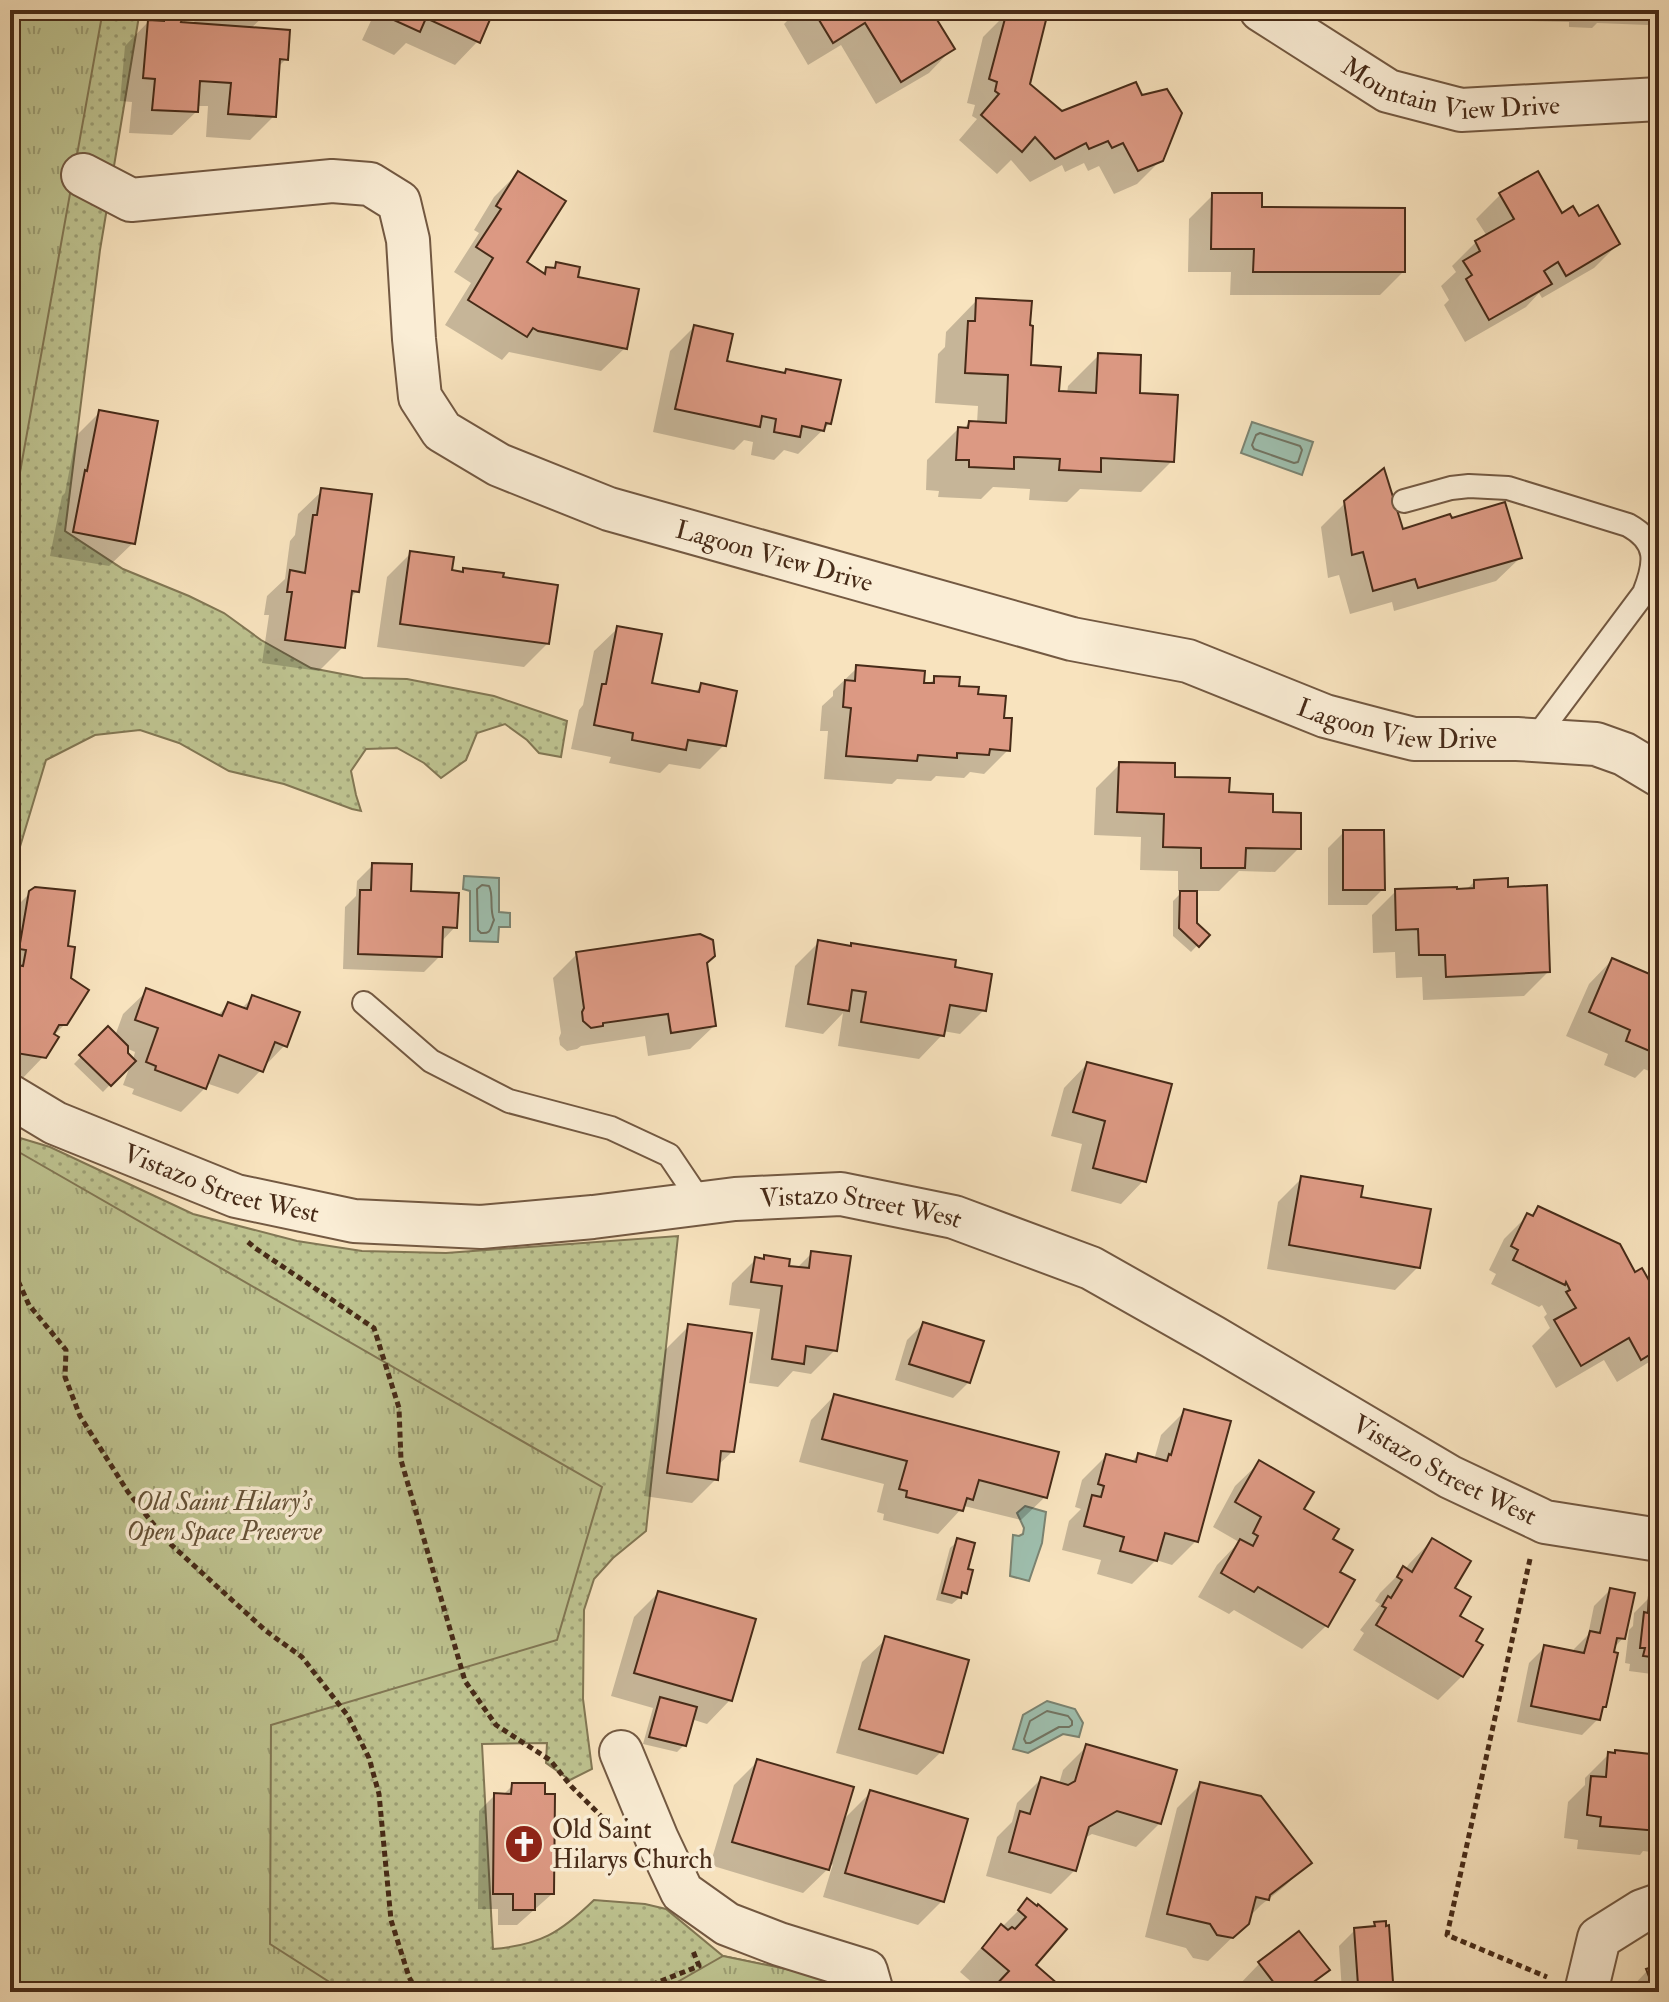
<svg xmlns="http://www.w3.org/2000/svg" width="1669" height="2002" font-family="'IM FELL Double Pica',serif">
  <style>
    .grass { fill: url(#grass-dots); stroke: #827754; stroke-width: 2 }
    .park { fill: url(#park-tufts); stroke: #827754; stroke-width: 2 }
    .water { fill: #9ebead; stroke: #7b8371; stroke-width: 2 }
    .shadow { fill: #0003; fill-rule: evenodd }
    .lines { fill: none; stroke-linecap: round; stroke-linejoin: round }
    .shore { stroke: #727462; stroke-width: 2 }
    .building { fill: #dc9983; stroke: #472b18; stroke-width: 2 }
    .service-casing { stroke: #735942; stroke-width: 26 }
    .minor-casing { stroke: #735942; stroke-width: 46 }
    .path { stroke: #472b18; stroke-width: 5; stroke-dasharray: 6 4; stroke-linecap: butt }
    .service { stroke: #faedd5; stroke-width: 22 }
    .minor { stroke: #faedd5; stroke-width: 42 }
    .labels { text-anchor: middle; stroke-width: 7; stroke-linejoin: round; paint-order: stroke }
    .street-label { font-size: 26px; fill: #472b18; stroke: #faedd5 }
    .park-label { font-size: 26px; font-style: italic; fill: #655136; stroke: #faedd5 }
    .poi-label { font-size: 26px; fill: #472b18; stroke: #faedd5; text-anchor: start }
  </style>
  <defs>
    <pattern id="grass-dots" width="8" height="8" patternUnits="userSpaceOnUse" patternTransform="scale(2)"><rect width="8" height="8" fill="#bec390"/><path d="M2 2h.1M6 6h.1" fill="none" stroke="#9c9f75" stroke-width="1.8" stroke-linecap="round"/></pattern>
    <pattern id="park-tufts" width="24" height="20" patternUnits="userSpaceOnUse" patternTransform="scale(2)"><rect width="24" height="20" fill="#bec390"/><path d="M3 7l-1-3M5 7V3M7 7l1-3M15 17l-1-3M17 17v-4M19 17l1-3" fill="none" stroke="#9c9f75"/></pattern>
  </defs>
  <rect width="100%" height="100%" fill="#f8e3be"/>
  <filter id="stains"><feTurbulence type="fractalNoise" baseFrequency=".0025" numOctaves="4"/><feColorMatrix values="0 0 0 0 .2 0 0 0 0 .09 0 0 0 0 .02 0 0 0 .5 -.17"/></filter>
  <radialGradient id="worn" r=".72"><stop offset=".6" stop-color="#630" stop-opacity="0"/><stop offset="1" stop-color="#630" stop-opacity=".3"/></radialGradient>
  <g class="grass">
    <polygon points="10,10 140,10 100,250 65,531 123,569 189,596 224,613 261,640 311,668 363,678 407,679 494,696 567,721 561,757 539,753 527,740 505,724 477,733 466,760 441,778 424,763 397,748 366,749 351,771 356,795 361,811 352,809 284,784 229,771 179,743 140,730 95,735 46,760 10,880"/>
    <path d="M10,1135L50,1147L193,1214L297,1241L362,1251L446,1253L678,1236L646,1531L613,1558L594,1579L584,1610L583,1699L592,1769L570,1780L546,1763L547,1743L482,1744L493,1949C540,1945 560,1933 594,1900L645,1904L666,1909L723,1956L849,1982L852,1992H10Z"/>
  </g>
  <g class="park">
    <polygon points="10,10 103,10 10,528"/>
    <polygon points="10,1147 602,1487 557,1640 271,1725 270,1944 345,1992 10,1992"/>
    <polygon points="723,1956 849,1982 852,1992 660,1992"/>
  </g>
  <g class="water">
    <polygon points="1252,422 1313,442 1302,475 1241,453"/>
    <polygon points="464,876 499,878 499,912 510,913 510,927 499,927 498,942 470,941 470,891 463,889"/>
    <polygon points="1025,1506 1046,1512 1042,1543 1029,1581 1010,1576 1013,1535 1019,1536 1023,1534 1024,1528 1017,1513"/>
    <polygon points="1047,1701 1075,1709 1083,1723 1079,1737 1063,1734 1028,1753 1013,1749 1023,1715"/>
  </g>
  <g class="shadow">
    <polygon points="195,10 264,10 264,16 250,29 286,59 278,67 274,116 250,140 206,137 208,106 196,106 196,112 172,135 129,133 132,102 120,101 125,46 148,22 161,23 165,20 179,24 194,25"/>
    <polygon points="376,10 499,10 486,24 478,41 455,65 406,43 394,55 362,40"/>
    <polygon points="798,10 929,10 952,49 929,73 876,104 841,45 808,65 784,24"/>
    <polygon points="1527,10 1659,10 1659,14 1648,25 1597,23 1592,28 1569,27 1569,22 1527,21"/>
    <polygon points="1007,13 1028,85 1062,113 1161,160 1137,184 1114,194 1099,166 1088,171 1084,163 1065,172 1062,165 1030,182 1011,160 997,174 959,140 977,119 972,116 975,105 967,103 983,37"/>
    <polygon points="518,173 524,263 541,274 547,269 552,270 557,264 576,278 625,348 601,371 509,352 502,360 445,325 471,283 454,272 479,233 474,230 494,197"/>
    <polygon points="1537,174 1561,216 1578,219 1618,244 1594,268 1542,298 1539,293 1526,307 1465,342 1444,305 1449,300 1441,286 1456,272 1452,266 1476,242 1487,236 1476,219 1500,195"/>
    <polygon points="1213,195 1403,272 1380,295 1230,295 1231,272 1188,272 1189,219"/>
    <polygon points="977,300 1029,367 1057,393 1067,394 1068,386 1099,355 1137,395 1172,461 1141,492 1080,489 1067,502 1029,500 1030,489 993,487 981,499 938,497 939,491 926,490 927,460 958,429 963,429 969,423 977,423 978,406 935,403 938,354 945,347 946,332"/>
    <polygon points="694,327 725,362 782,375 786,371 830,423 798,454 784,450 774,460 751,455 753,442 744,440 734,450 653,432 670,351"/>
    <polygon points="100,412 133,543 109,566 50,556 62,496 65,493 76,436"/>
    <polygon points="322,491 357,591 349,599 343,647 319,671 262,663 269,615 264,615 267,596 285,579 290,541 295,535 298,514"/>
    <polygon points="1345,503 1401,532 1520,558 1496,581 1394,611 1392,602 1350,614 1339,575 1328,578 1321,527"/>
    <polygon points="411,553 450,572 460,573 464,570 548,643 524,667 377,647 387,577"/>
    <polygon points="618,628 650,684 694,693 702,685 724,745 700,769 669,764 660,773 609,763 611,757 571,749 579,710 583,705 594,651"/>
    <polygon points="857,668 922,685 928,685 935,678 957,687 1002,719 1008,750 984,774 970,772 964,778 936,776 931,781 897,779 892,784 824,779 828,731 820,731 822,706 833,696 833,691"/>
    <polygon points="1120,764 1227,794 1271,814 1299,848 1275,872 1239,871 1219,891 1195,891 1195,923 1207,935 1191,952 1173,936 1173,901 1183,891 1178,891 1178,871 1140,870 1141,837 1094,835 1096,788"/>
    <polygon points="1344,832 1383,889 1367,905 1328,905 1328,848"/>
    <polygon points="373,865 455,927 441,942 440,956 424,972 343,969 345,907 356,896 357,881"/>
    <polygon points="1474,882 1506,889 1548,972 1524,996 1423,1000 1422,977 1396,978 1395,952 1373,953 1372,915 1396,891 1465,891"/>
    <polygon points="30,893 66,947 65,1024 53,1036 44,1056 20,1081 10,1079 10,913"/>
    <polygon points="819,942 849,947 852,945 952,969 984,1010 960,1034 943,1031 942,1035 919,1059 838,1046 843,1013 823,1034 785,1027 795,966"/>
    <polygon points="577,954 705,964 714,1026 690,1049 648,1056 645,1036 581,1046 577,1049 567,1051 560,1045 559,1038 561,1033 553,978"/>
    <polygon points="1612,960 1659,980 1659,1075 1644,1069 1635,1078 1604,1065 1608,1054 1566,1036 1589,984"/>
    <path d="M147,991L217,1016L228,1005L241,1009L253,997L285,1045L238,1094L206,1083L205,1088L181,1112L132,1094L134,1089L123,1085L131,1063L103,1092L74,1064L108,1029L115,1036L123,1014ZM126,1048L135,1052L133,1060L127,1054Z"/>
    <polygon points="1087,1064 1144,1180 1121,1204 1071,1191 1082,1144 1051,1136 1064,1088"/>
    <polygon points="1302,1178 1359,1199 1418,1267 1395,1290 1267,1269 1278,1202"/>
    <polygon points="1538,1208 1634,1275 1659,1302 1659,1355 1654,1359 1617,1382 1604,1360 1556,1388 1532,1346 1550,1328 1544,1317 1547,1314 1542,1305 1539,1307 1491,1284 1496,1274 1489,1270 1504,1239 1527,1216 1529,1217"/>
    <polygon points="812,1253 835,1350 811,1374 793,1371 778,1387 749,1383 760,1309 729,1305 732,1283 756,1259 761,1260 765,1257 786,1267 796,1269"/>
    <polygon points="923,1324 969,1382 953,1398 895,1380 907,1340"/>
    <polygon points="689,1326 732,1452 717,1466 716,1479 692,1503 644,1496 665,1350"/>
    <polygon points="834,1396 1045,1497 1021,1520 964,1506 938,1534 883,1520 884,1514 877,1512 884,1484 799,1462 811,1420"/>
    <polygon points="1185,1411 1196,1541 1172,1565 1156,1560 1132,1584 1097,1574 1101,1560 1062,1550 1069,1521 1081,1509 1075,1507 1082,1480 1106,1456 1131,1462 1138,1455 1154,1460 1161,1435"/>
    <polygon points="1259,1463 1331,1540 1337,1573 1326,1626 1302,1649 1234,1610 1229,1614 1198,1597 1217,1565 1239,1542 1213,1527 1235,1486"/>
    <polygon points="1432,1540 1452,1589 1457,1617 1462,1676 1438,1700 1353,1650 1364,1633 1360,1630 1380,1604 1375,1601 1380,1593 1404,1569 1405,1570 1409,1564"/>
    <polygon points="958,1541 965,1571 965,1593 952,1604 936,1600 950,1548"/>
    <polygon points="1610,1590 1623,1638 1612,1650 1598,1719 1582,1735 1517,1722 1529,1663 1545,1647 1573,1653 1574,1649 1588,1635 1594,1606"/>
    <polygon points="658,1593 730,1700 707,1724 691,1719 684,1745 677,1752 643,1744 653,1708 611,1696 634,1617"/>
    <polygon points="1650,1597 1659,1598 1659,1675 1629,1671 1630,1664 1625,1663 1629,1630 1633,1626 1634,1613"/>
    <polygon points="886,1639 941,1752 917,1775 836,1753 862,1662"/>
    <polygon points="1087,1746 1160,1823 1136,1847 1092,1834 1083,1839 1075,1870 1051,1894 986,1876 997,1837 1012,1822 1017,1803 1041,1779 1059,1784 1063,1770"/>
    <polygon points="1615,1752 1656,1756 1659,1753 1659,1853 1643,1851 1640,1855 1577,1849 1578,1840 1564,1838 1568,1802 1585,1785 1585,1778 1609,1754"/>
    <polygon points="758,1761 841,1822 871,1792 942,1901 918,1925 823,1897 833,1864 803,1893 710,1865 734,1785"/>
    <polygon points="1201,1784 1309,1863 1285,1886 1261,1905 1248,1918 1247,1923 1208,1961 1193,1958 1186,1948 1145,1937 1177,1808"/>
    <polygon points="513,1785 552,1894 517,1925 498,1925 498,1909 478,1909 479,1811 495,1795 502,1796"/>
    <polygon points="1028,1901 1033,1965 1064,1992 983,1992 960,1972 978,1951"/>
    <polygon points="1375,1924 1391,1981 1380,1992 1342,1992 1339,1946 1355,1930 1370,1929"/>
    <polygon points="1299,1933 1327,1969 1311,1986 1315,1992 1239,1992 1236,1988 1259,1964"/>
    <polygon points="1647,1971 1659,1992 1631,1992 1633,1991 1632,1987"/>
  </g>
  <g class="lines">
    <g class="shore">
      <polygon points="1260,433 1300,446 1302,450 1298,462 1294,463 1254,449 1252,445 1256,435"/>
      <path d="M482,885L489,886C494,895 489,909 494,920C490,928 492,934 481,933L478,930L477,889Z"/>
      <polygon points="1047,1711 1068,1716 1072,1721 1072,1725 1069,1727 1059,1727 1030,1743 1026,1743 1024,1739 1030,1721"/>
    </g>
  </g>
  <g class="building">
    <polygon points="209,10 266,10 266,16 209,14"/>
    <polygon points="388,10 501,10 500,13 494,10 480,43 426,18 420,32 385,16"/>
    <polygon points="813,10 931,10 955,49 901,82 865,23 833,43"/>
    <polygon points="1007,11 1046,20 1030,84 1062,111 1136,82 1142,95 1167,89 1182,113 1163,161 1138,171 1123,143 1112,148 1108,141 1089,149 1086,143 1055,159 1035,137 1022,152 981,115 999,94 995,91 997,82 989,79"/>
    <polygon points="164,18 182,19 181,22 290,30 288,60 280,59 276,117 228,114 231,83 200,81 198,112 152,110 155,79 143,78 148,20 164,21"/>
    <polygon points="518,171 566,201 527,262 545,274 546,267 555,268 556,262 580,267 578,277 639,289 627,349 538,331 533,328 527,337 468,300 493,258 476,247 501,209 496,206"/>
    <polygon points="1538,171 1562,213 1573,206 1579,216 1598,205 1620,244 1566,276 1558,262 1544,271 1552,284 1489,320 1466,279 1472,275 1463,261 1480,251 1475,241 1514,219 1499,193"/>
    <polygon points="1212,193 1262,193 1262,207 1405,208 1405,272 1253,272 1254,249 1211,249"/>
    <polygon points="976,298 1032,301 1030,325 1033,326 1031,365 1061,367 1059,391 1096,393 1098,353 1141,355 1140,393 1178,395 1174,462 1101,458 1101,472 1059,470 1060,459 1014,457 1014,469 969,467 969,460 956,460 958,427 968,428 969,421 1006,423 1008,375 965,373 968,321 975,321"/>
    <polygon points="694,325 733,334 727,361 785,373 786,369 841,380 831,424 826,423 824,431 802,426 800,437 774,432 776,419 762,416 760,427 675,409"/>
    <polygon points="99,410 158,421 135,544 73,532 85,470 87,471"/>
    <polygon points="1384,468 1403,529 1450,514 1452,518 1505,502 1522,558 1418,588 1415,579 1373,591 1363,552 1352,555 1344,501"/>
    <polygon points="321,488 372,494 359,592 352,591 345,648 285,640 292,592 287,592 290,570 305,573 313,515 317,515"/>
    <polygon points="410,551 454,557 452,570 463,572 463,568 504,573 503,577 558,585 549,644 400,624"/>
    <polygon points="617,626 662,634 652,683 699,692 701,683 737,691 726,746 688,740 686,750 632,740 633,733 594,725 602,684 606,684"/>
    <polygon points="856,665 925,671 924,683 934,683 934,676 960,677 959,686 979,687 978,694 1006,696 1004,718 1012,718 1010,751 990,749 989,755 957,753 957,758 918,755 917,761 846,756 851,708 843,707 845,680 855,681"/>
    <polygon points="1119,762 1175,763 1175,777 1230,778 1229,792 1273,794 1273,812 1301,813 1301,849 1246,848 1245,868 1201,868 1201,848 1163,847 1164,814 1117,812"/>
    <polygon points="1343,830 1384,830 1385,890 1343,890"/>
    <polygon points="372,863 412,864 411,891 459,893 457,928 443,927 442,957 358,954 360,890 371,890"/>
    <polygon points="1508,878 1508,887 1547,885 1550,972 1446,977 1445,955 1419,955 1418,929 1396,930 1395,889 1457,887 1457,889 1474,888 1474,880"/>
    <polygon points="35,887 75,891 68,946 75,947 71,978 89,990 67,1025 59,1025 54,1034 59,1037 46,1058 10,1052 10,1005 17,965 23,966 26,950 19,949 29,891"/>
    <polygon points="1180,891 1197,891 1197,923 1210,935 1199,947 1179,928"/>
    <polygon points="700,934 713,940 715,956 707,963 716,1026 671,1033 668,1014 603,1023 603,1026 591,1028 583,1021 582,1012 584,1008 576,952"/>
    <polygon points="818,940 851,946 851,943 956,960 955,967 992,974 986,1011 950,1005 944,1036 861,1022 866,992 852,990 849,1011 808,1004"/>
    <polygon points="1612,958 1659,978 1659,1055 1626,1041 1630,1030 1589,1012"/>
    <polygon points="146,988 222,1016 228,1002 247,1009 252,995 300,1012 287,1047 275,1042 263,1072 219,1055 206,1089 155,1070 156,1066 146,1062 158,1028 135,1020"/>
    <polygon points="108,1026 128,1046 128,1053 136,1061 111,1086 79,1055"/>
    <polygon points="1087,1062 1172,1084 1146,1182 1093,1168 1105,1121 1073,1112"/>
    <polygon points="1301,1176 1363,1186 1361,1197 1431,1209 1420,1268 1289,1245"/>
    <polygon points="1538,1206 1620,1244 1635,1272 1642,1268 1659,1298 1659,1349 1641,1360 1629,1338 1581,1366 1554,1320 1576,1308 1566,1292 1570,1290 1566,1282 1565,1285 1513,1260 1518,1250 1511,1246 1527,1213 1533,1216"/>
    <polygon points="811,1251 851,1256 837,1351 806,1346 804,1364 772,1359 782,1286 751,1282 755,1257 764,1259 764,1255 790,1259 789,1266 809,1268"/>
    <polygon points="923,1322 984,1341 970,1383 909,1364"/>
    <polygon points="688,1324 752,1333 734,1452 721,1451 718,1480 667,1473"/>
    <polygon points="834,1394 1059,1452 1047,1498 979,1480 973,1500 967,1498 963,1511 906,1497 907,1491 899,1489 907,1461 822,1439"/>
    <polygon points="1184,1409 1231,1421 1198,1542 1165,1533 1157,1561 1120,1551 1124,1537 1084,1526 1092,1495 1101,1497 1104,1486 1098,1484 1106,1454 1136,1462 1138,1453 1167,1461 1169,1454 1171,1455"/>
    <polygon points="1259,1460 1314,1492 1304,1509 1339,1529 1333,1539 1353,1550 1340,1572 1355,1580 1328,1627 1258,1587 1254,1592 1221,1573 1240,1539 1253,1546 1258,1536 1253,1533 1261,1517 1235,1502"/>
    <polygon points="957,1538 975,1543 968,1569 973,1570 967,1594 962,1592 961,1598 942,1593"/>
    <polygon points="1432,1538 1471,1561 1455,1588 1471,1597 1460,1616 1483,1629 1476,1641 1483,1645 1463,1677 1376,1625 1386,1608 1382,1606 1388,1596 1391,1598 1402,1580 1397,1577 1403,1566 1412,1572"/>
    <polygon points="1610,1588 1635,1593 1625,1639 1617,1638 1614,1652 1618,1653 1606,1707 1603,1707 1600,1720 1531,1706 1544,1645 1584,1653 1590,1631 1600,1633"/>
    <polygon points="658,1591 756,1619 732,1701 634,1673"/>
    <polygon points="1649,1595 1659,1596 1659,1658 1643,1656 1645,1648 1640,1648 1644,1612 1648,1613"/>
    <polygon points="885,1636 969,1660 943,1753 859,1729"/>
    <polygon points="660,1697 697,1707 686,1746 649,1737"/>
    <polygon points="1086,1744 1177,1770 1161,1824 1117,1811 1089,1827 1076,1871 1009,1852 1020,1811 1030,1814 1041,1777 1068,1785 1075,1781"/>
    <polygon points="1615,1750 1659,1755 1659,1831 1600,1826 1601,1817 1587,1815 1591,1776 1606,1777 1608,1752 1615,1753"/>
    <polygon points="757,1759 854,1787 829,1870 732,1842"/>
    <polygon points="1200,1782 1261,1796 1312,1863 1270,1895 1269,1900 1256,1897 1249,1924 1233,1938 1217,1935 1210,1924 1167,1914"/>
    <polygon points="512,1783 545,1783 545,1794 555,1794 554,1894 535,1894 535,1910 513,1910 513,1894 493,1894 494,1793 511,1794"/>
    <polygon points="870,1790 968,1819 944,1902 845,1873"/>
    <polygon points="1027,1898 1037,1906 1038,1904 1067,1929 1036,1965 1067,1992 1000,1992 994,1987 1009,1971 982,1948 1001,1924 1008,1930 1012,1927 1015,1929 1026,1917 1018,1910"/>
    <polygon points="1386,1921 1386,1926 1389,1925 1393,1982 1358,1985 1354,1928 1375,1926 1374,1922"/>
    <polygon points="1299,1931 1330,1970 1311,1984 1317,1991 1325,1986 1329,1992 1281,1992 1258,1962"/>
    <polygon points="1659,1965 1659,1992 1626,1992 1651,1982 1646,1969"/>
  </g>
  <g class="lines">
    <g class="service-casing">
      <g id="service">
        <path d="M1404,501L1451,488L1469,486L1508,488L1628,525C1659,542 1656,563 1644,593L1534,740"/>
        <polyline points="364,1003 431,1061 509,1101 611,1128 669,1155 702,1204"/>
      </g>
    </g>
    <g class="minor-casing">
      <g id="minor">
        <path id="s1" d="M1261,10L1388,91L1461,110L1659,99"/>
        <path id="s2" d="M83,175L131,200L332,181L370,184L399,202L408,240L414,339L420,397L442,431L499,465L609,509L1072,639L1188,661L1325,716L1386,732L1414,739H1517L1596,744L1624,754L1659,775"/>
        <path id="s3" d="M10,1096L55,1123L236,1196L354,1221L481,1227L593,1217L735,1199L841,1194L954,1217L1091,1268L1213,1337L1450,1477L1539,1519L1545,1522L1659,1540"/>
        <polyline points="621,1752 657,1839 682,1892 727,1924 779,1944 866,1971 872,1992"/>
        <polyline points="1586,1992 1599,1938 1642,1911 1659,1905"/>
      </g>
    </g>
    <g class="path">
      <polyline points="248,1242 255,1248 374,1328 399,1408 401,1460 465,1681 496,1725 550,1760 571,1786 602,1817"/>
      <polyline points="10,1263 29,1305 66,1350 65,1377 80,1416 128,1492 166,1540 266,1631 302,1657 348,1716 369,1758 379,1794 391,1920 409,1977 417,1992"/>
      <polyline points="1530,1559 1447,1935 1547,1977"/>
      <polyline points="633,1992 699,1966 693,1951"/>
    </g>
    <use href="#service" class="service"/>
    <use href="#minor" class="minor"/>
  </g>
  <defs>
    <g id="church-disc" transform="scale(2)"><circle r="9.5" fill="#8f2418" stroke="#faedd5"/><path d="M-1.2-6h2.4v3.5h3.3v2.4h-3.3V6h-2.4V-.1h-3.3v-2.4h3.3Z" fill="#fff"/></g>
  </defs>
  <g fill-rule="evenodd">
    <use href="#church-disc" x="524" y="1844"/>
  </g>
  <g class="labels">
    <g class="street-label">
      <text dy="9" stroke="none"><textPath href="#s1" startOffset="212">Mountain View Drive</textPath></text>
      <text dy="9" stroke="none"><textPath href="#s2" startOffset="922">Lagoon View Drive</textPath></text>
      <text dy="9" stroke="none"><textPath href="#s2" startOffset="1570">Lagoon View Drive</textPath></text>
      <text dy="9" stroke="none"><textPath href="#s3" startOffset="230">Vistazo Street West</textPath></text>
      <text dy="9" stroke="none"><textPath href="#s3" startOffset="878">Vistazo Street West</textPath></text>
      <text dy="9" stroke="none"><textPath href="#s3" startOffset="1526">Vistazo Street West</textPath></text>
    </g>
    <g class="park-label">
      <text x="224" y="1510">Old Saint Hilary's<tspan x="224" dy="30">Open Space Preserve</tspan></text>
    </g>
    <g class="poi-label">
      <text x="552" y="1838">Old Saint<tspan x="552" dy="30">Hilarys Church</tspan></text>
    </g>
  </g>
  <rect width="1669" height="2002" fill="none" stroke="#f8e3be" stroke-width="40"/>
  <rect x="12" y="12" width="1645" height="1978" fill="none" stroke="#472b18" stroke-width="4"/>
  <rect x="20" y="20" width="1629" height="1962" fill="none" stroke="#472b18" stroke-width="2"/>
  <rect width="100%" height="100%" filter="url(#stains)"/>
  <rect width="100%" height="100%" fill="url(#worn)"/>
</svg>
